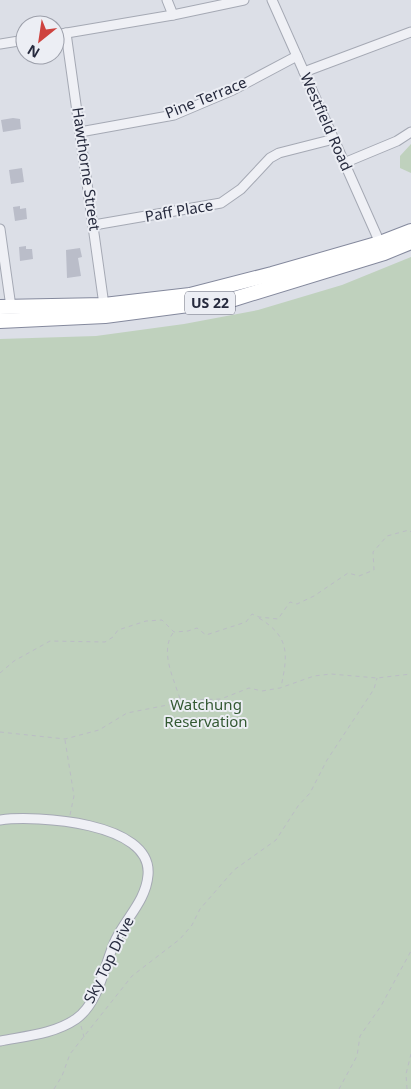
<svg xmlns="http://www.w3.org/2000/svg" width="411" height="1089" font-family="'Noto Sans',sans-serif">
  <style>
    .green { fill: #bfd1bd }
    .building { fill: #babdc9 }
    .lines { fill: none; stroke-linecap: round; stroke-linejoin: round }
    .minor-casing { stroke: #a5a9b4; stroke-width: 11 }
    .highway-casing { stroke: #84899d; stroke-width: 16 }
    .path { stroke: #bbbdc5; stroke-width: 1; stroke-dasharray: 4 4; stroke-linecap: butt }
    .minor { stroke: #eff0f5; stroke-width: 9 }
    .highway { stroke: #fff; stroke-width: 14 }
    .labels { text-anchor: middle; stroke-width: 4; stroke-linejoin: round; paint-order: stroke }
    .shield { fill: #eceef4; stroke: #616574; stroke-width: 1 }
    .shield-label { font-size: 14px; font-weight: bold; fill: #262a3d }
    .street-label { font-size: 15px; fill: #262a3d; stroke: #eceef4 }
    .park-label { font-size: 15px; fill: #345933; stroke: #eceef4 }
  </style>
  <rect width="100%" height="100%" fill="#dcdfe7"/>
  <g class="green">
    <polygon points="411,144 411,173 400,168 400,156"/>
    <polygon points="411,257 411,1089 0,1089 0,339 96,336 184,324 258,310 342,285"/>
  </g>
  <g class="building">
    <polygon points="13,118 20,119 21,129 3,132 1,120"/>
    <polygon points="22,168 24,182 11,184 9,170"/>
    <polygon points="20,206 20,209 26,208 27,219 15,221 13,207"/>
    <polygon points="26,246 26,249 32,249 33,259 20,261 19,247"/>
    <polygon points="80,248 82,257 78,258 81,276 67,278 66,250"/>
  </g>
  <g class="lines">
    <g class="minor-casing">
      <g id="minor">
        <polyline points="167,0 173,15"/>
        <polyline points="272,0 380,243"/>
        <polyline points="66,33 104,305"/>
        <polyline points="55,35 173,15 244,0"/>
        <polyline points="0,44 25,40"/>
        <polyline points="304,72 411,32"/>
        <polyline points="80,132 174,115 233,90 297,56"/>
        <polyline points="344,163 397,141 411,132"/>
        <polyline points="94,225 221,203 241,189 270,158 279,153 334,139"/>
        <polyline points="0,229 11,307"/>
        <path d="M0,820C36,815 153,822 148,875C146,900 127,917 116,939C104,964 100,1002 76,1019C54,1034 26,1036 0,1041"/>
      </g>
    </g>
    <g class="highway-casing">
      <g id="highway">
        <polyline points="0,307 104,305 190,295 272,274 380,243 411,231"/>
        <polyline points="0,321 105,316 234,299 384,253 411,242"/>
      </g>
    </g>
    <g class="path">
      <path d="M259,618C290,637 288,654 281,687"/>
      <path d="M173,633C159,652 175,681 181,702"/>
      <polyline points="0,673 14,661 50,641 105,642 113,637 118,630 146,621 162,620 174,632 188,631 197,628 206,635 246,622 252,614 259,617 278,619 290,602 297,604 314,596 348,573 359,576 374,570 373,552 387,536 409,530 411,532"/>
      <polyline points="0,732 65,739 99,730 127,713 193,700 221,699 249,688 262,691 280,688 314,676 331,674 377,678 411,674"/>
      <polyline points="65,740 74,796 70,815"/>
      <polyline points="81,1026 84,1037"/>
      <polyline points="54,1089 62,1076 70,1054 132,976 180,939 192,925 200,909 234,870 276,840 298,806 310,793 327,760 374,689 377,678"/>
      <polyline points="339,1089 357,1056 360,1036 381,1006 411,951"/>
      <polyline points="407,1089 406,1074 411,1054"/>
    </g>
    <use href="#minor" class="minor"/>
    <use href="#highway" class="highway"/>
  </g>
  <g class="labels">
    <rect class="shield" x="185" y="291.5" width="50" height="23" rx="4"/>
    <g class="shield-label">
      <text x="210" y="308">US 22</text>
    </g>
    <g class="street-label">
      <text transform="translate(206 98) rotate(-22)" y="5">Pine Terrace</text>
      <text transform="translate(326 122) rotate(66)" y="5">Westfield Road</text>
      <text transform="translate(86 169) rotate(82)" y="5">Hawthorne Street</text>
      <text transform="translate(179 211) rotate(-10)" y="5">Paff Place</text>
      <text transform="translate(109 960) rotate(-64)" y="5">Sky Top Drive</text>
    </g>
    <g class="park-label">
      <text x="206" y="710">Watchung<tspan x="206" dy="17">Reservation</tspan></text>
    </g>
  </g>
  <g transform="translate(40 40) rotate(210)"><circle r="24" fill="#eceef4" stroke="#9da0ab"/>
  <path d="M0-4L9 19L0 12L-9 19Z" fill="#ce433f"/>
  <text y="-8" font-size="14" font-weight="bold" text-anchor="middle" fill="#262a3d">N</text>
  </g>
</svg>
